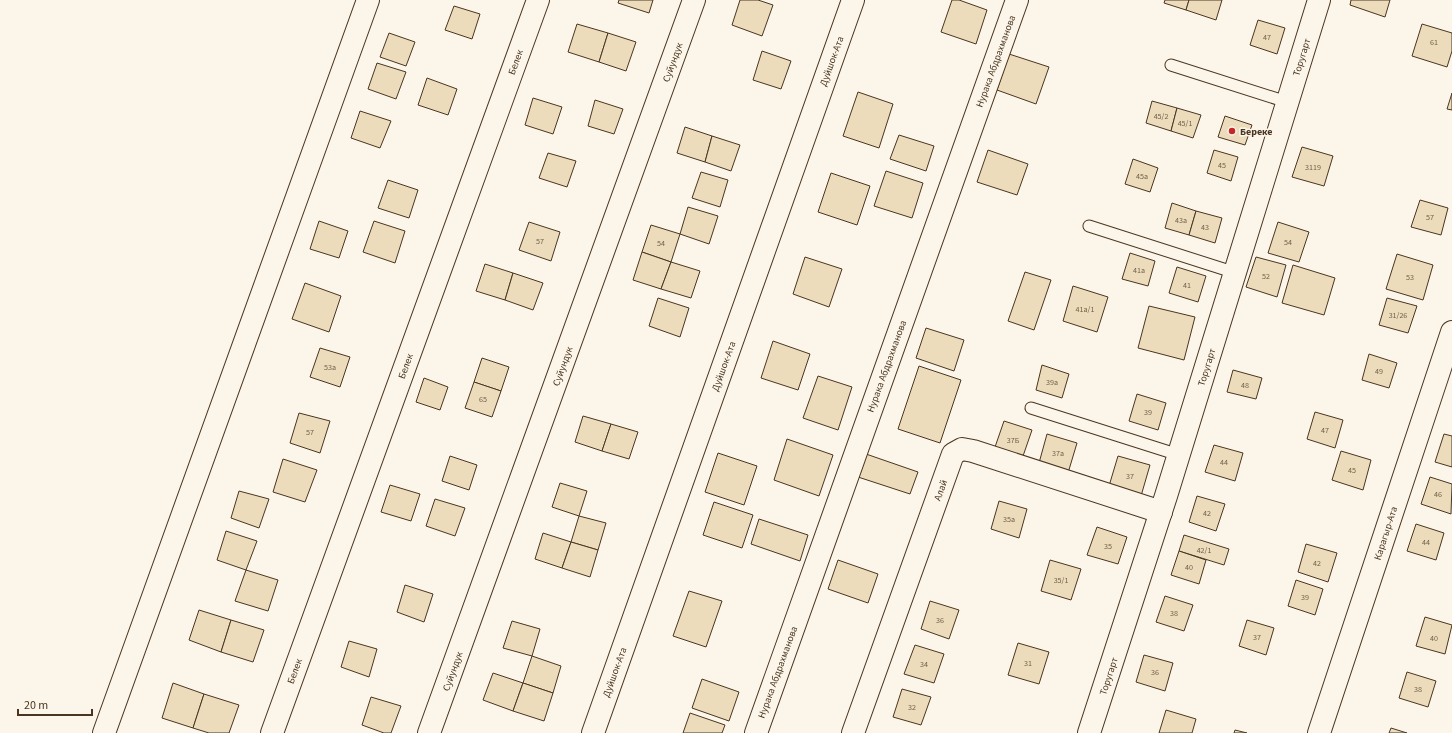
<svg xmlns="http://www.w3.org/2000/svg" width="1452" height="733" font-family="'Source Sans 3',sans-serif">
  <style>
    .building { fill: #ecdcbc; stroke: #4a3520 }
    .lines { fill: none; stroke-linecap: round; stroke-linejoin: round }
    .lane-casing { stroke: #4a3520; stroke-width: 13 }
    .street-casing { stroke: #4a3520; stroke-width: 24 }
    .lane { stroke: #fbf6e9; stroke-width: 11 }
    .street { stroke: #fbf6e9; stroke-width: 22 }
    .poi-dot { fill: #c62828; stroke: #fbf6e9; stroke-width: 1.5 }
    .labels { text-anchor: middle; stroke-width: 3; stroke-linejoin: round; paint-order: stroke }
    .number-label { font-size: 8px; fill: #725f47 }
    .street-label { font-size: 10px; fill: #4a3520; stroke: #fbf6e9 }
    .poi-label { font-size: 10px; font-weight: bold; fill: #4a3520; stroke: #fbf6e9; text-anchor: start }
  </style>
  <rect width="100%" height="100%" fill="#fbf6e9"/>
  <g class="building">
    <polygon points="619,0 653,0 649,13 618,3"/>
    <polygon points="740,0 758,0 773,5 762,36 732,25"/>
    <polygon points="952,0 959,0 987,10 976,44 941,32"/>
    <polygon points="1165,0 1189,0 1186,10 1164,3"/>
    <polygon points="1189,0 1222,0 1216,20 1186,10"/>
    <polygon points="1351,0 1390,0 1385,17 1350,5"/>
    <polygon points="454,6 480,14 472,39 445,30"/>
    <polygon points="1258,20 1285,28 1277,54 1250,45"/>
    <polygon points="577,24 608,33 599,62 568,52"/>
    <polygon points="1422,24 1452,33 1452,51 1447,67 1412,56"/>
    <polygon points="389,33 415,42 406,66 380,57"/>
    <polygon points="608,33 636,42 626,71 599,62"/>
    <polygon points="762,51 791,61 781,89 753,80"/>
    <polygon points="1009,54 1049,67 1036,104 997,90"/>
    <polygon points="377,63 406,72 396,99 368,89"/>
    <polygon points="427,78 457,89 448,115 418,105"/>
    <polygon points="858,92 893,104 879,148 843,136"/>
    <polygon points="1452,93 1452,110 1447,109"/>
    <polygon points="533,98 562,107 553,134 525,125"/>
    <polygon points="595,100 623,109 614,134 588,126"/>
    <polygon points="1152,101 1177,108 1171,131 1146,123"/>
    <polygon points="1177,108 1201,115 1193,138 1171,131"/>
    <polygon points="360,111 391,121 380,148 351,138"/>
    <polygon points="1225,116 1252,125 1245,145 1218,137"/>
    <polygon points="685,127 712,136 705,162 677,153"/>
    <polygon points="899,135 934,146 926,171 890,159"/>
    <polygon points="712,136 740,145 731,171 705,162"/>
    <polygon points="1302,147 1333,156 1324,186 1292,177"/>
    <polygon points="988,150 1028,164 1017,195 977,182"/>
    <polygon points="1214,150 1238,157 1231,181 1207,173"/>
    <polygon points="548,153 576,161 567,187 539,178"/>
    <polygon points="1133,159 1158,168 1150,192 1125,184"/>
    <polygon points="886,171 923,183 912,218 874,206"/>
    <polygon points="701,172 728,180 720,207 692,198"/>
    <polygon points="831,173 870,186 857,225 818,212"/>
    <polygon points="388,180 418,190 409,218 378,208"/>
    <polygon points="1420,200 1448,208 1441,235 1411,227"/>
    <polygon points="1172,203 1196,211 1189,235 1165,228"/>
    <polygon points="688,207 718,216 709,244 680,234"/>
    <polygon points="1196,211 1222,218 1215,243 1189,235"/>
    <polygon points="319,221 348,231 339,258 310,249"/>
    <polygon points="374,221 405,231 395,263 363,252"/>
    <polygon points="529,222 560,232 551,261 519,250"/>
    <polygon points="1278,222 1309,232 1299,262 1268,253"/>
    <polygon points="651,225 680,234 671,262 642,252"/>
    <polygon points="642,252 671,262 661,289 633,280"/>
    <polygon points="1130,253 1155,261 1148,286 1122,279"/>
    <polygon points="1397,254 1433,265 1423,300 1386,289"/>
    <polygon points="805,257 842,269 829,307 793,294"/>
    <polygon points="1256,257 1286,265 1277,297 1246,287"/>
    <polygon points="671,262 700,271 691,298 661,289"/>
    <polygon points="485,264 513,273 505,300 476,291"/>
    <polygon points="1293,265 1335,278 1324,315 1282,303"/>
    <polygon points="1177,267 1206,276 1198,302 1169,293"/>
    <polygon points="1025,272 1051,280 1034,330 1008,321"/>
    <polygon points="513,273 543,283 533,310 505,300"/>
    <polygon points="305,283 341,296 329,332 292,319"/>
    <polygon points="1073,286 1108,297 1097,332 1063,321"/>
    <polygon points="658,298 689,308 680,337 649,326"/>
    <polygon points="1387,298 1417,306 1408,333 1379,325"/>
    <polygon points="1149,306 1195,317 1184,360 1138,348"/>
    <polygon points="926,328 964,340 954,371 916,358"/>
    <polygon points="773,341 810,354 798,390 761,378"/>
    <polygon points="320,348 350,357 340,387 310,377"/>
    <polygon points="1369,354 1397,363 1389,388 1362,380"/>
    <polygon points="482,358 509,367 501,391 474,382"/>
    <polygon points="1042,365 1069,374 1062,398 1036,390"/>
    <polygon points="919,366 961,380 940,443 898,429"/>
    <polygon points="1233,370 1262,378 1256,399 1227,392"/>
    <polygon points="818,376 852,387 838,430 803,418"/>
    <polygon points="424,378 448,387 440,410 416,402"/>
    <polygon points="474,382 501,391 492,417 465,408"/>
    <polygon points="1137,394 1166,403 1158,430 1129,421"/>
    <polygon points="1315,412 1343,420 1335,448 1307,439"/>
    <polygon points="299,413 330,421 320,453 290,443"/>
    <polygon points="583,416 611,424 602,451 575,442"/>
    <polygon points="1004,421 1032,430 1022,459 994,450"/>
    <polygon points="611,424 638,432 629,459 602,451"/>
    <polygon points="1047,434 1077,443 1068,473 1039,463"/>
    <polygon points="1444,434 1452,436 1452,467 1435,462"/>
    <polygon points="787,439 833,455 819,496 774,480"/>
    <polygon points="1214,445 1243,453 1235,481 1205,472"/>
    <polygon points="1341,451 1371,460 1363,490 1332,480"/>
    <polygon points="718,453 757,466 744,505 705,492"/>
    <polygon points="866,454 918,472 910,494 858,477"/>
    <polygon points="450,456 477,465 469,490 442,481"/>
    <polygon points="1118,456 1150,465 1141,496 1109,486"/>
    <polygon points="283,459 317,470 305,502 273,492"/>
    <polygon points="1430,477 1452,484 1451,514 1421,504"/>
    <polygon points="560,483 587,491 579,516 552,507"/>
    <polygon points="390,485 420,494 411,521 381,512"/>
    <polygon points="239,491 269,499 259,528 231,518"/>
    <polygon points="1197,496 1225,504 1216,531 1189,522"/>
    <polygon points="435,499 465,508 455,536 426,526"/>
    <polygon points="999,501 1027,509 1019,538 991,529"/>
    <polygon points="714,502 753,515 742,548 703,535"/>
    <polygon points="579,516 606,523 598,550 571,542"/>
    <polygon points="759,519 808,535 800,561 751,544"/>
    <polygon points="1416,524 1444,533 1436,560 1407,551"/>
    <polygon points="1097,527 1127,537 1118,564 1087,555"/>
    <polygon points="226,531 257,541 246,570 217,560"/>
    <polygon points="543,533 571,542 562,568 535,559"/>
    <polygon points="1184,535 1229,549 1224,565 1179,551"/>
    <polygon points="571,542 598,550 590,577 562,568"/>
    <polygon points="1306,544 1337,553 1328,582 1298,572"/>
    <polygon points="1179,551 1206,560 1199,584 1171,575"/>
    <polygon points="838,560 878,574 868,603 828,589"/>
    <polygon points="1050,560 1081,569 1071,600 1041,591"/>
    <polygon points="246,570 278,580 268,611 235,601"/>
    <polygon points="1296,580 1323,589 1315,615 1288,606"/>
    <polygon points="405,585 433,594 424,622 397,612"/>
    <polygon points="689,591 722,601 706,647 673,636"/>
    <polygon points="1165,596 1193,605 1184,631 1156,622"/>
    <polygon points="930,601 959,610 949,639 921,629"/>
    <polygon points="199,610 231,620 221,652 189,640"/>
    <polygon points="1425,617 1452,625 1445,654 1416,646"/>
    <polygon points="231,620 264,630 253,662 221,652"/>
    <polygon points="1247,620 1274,628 1266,655 1239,646"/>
    <polygon points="512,621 540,629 532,656 503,648"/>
    <polygon points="349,641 377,649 369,677 341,667"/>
    <polygon points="1018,643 1049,652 1039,684 1008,675"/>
    <polygon points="915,645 944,654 934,683 904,674"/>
    <polygon points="1144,655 1173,663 1165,691 1136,682"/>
    <polygon points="532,656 561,666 553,693 523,683"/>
    <polygon points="1407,672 1436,681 1428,707 1399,698"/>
    <polygon points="493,673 523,683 513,711 483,700"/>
    <polygon points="702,679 739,692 729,721 692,708"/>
    <polygon points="173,683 204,694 193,728 162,718"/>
    <polygon points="523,683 553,693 544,721 513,711"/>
    <polygon points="902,689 931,697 921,725 893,717"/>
    <polygon points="204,694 239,705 229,733 209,733 193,728"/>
    <polygon points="371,697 401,706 391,733 384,733 362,725"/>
    <polygon points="1166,710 1196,719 1192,733 1159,733"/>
    <polygon points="690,713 725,725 722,733 683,733"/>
    <polygon points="1391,728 1407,733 1389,733"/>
    <polygon points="1235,730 1247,733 1234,733"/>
  </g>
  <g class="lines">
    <g class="lane-casing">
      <g id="lane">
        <polyline points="1171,65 1287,102"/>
        <polyline points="1089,226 1236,273"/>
        <polyline points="1031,408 1179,455"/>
      </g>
    </g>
    <g class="street-casing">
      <g id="street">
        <polyline points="104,733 368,0"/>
        <polyline points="272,733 538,0"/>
        <polyline points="429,733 694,0"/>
        <polyline points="593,733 853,0"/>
        <polyline points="756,733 1017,0"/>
        <polyline points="853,733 953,454 962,449 973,451 1161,512"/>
        <polyline points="1089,733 1166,496 1319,0"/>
        <polyline points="1319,733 1452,332"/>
      </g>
    </g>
    <use href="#lane" class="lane"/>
    <use href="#street" class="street"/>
  </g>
  <circle class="poi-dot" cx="1232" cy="131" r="4"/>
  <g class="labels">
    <g class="number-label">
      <text x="1267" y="40">47</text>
      <text x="1434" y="45">61</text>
      <text x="1161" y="119">45/2</text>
      <text x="1185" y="126">45/1</text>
      <text x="1222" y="168">45</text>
      <text x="1313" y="170">3119</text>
      <text x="1142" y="179">45а</text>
      <text x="1430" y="220">57</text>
      <text x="1181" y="223">43а</text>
      <text x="1205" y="230">43</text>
      <text x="540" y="244">57</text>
      <text x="1288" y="245">54</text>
      <text x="661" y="246">54</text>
      <text x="1139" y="273">41а</text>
      <text x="1266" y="279">52</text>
      <text x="1410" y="280">53</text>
      <text x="1187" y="288">41</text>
      <text x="1085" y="312">41а/1</text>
      <text x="1398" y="318">31/26</text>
      <text x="330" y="370">53а</text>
      <text x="1379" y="374">49</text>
      <text x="1052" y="385">39а</text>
      <text x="1245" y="388">48</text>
      <text x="483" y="402">65</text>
      <text x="1148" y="415">39</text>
      <text x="1325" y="433">47</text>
      <text x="310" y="435">57</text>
      <text x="1013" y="443">37Б</text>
      <text x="1058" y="456">37а</text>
      <text x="1224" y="465">44</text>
      <text x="1352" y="473">45</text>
      <text x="1130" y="479">37</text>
      <text x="1438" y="497">46</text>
      <text x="1207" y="516">42</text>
      <text x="1009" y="522">35а</text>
      <text x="1426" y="545">44</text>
      <text x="1108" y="549">35</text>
      <text x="1204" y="553">42/1</text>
      <text x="1317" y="566">42</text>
      <text x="1189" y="570">40</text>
      <text x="1061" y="583">35/1</text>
      <text x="1305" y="600">39</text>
      <text x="1174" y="616">38</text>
      <text x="940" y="623">36</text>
      <text x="1257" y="640">37</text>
      <text x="1434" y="641">40</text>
      <text x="1028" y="666">31</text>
      <text x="924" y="667">34</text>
      <text x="1155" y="675">36</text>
      <text x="1418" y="692">38</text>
      <text x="912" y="710">32</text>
    </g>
    <g class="street-label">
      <text transform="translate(1301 57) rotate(-73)" y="4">Торугарт</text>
      <text transform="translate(831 61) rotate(-70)" y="4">Дуйшок-Ата</text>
      <text transform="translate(995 61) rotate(-70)" y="4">Нурака Абдрахманова</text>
      <text transform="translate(515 62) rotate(-70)" y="4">Белек</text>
      <text transform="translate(672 62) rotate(-70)" y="4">Суйундук</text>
      <text transform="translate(405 366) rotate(-70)" y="4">Белек</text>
      <text transform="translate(562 366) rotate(-70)" y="4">Суйундук</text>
      <text transform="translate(723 366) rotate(-70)" y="4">Дуйшок-Ата</text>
      <text transform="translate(886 366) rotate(-70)" y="4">Нурака Абдрахманова</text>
      <text transform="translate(1206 367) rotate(-73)" y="4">Торугарт</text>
      <text transform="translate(940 490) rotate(-70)" y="4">Алай</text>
      <text transform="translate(1385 533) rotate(-72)" y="4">Карагыр-Ата</text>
      <text transform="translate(294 671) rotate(-70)" y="4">Белек</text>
      <text transform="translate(452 671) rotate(-70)" y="4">Суйундук</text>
      <text transform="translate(614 672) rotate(-70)" y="4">Дуйшок-Ата</text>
      <text transform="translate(777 672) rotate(-70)" y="4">Нурака Абдрахманова</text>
      <text transform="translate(1108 676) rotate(-72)" y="4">Торугарт</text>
    </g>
    <g class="poi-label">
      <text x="1240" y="135">Береке</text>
    </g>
  </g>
  <path d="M18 709v6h74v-6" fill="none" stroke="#4a3520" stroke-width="2"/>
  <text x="24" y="709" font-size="12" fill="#4a3520" stroke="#fbf6e9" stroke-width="3" paint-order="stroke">20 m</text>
</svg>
